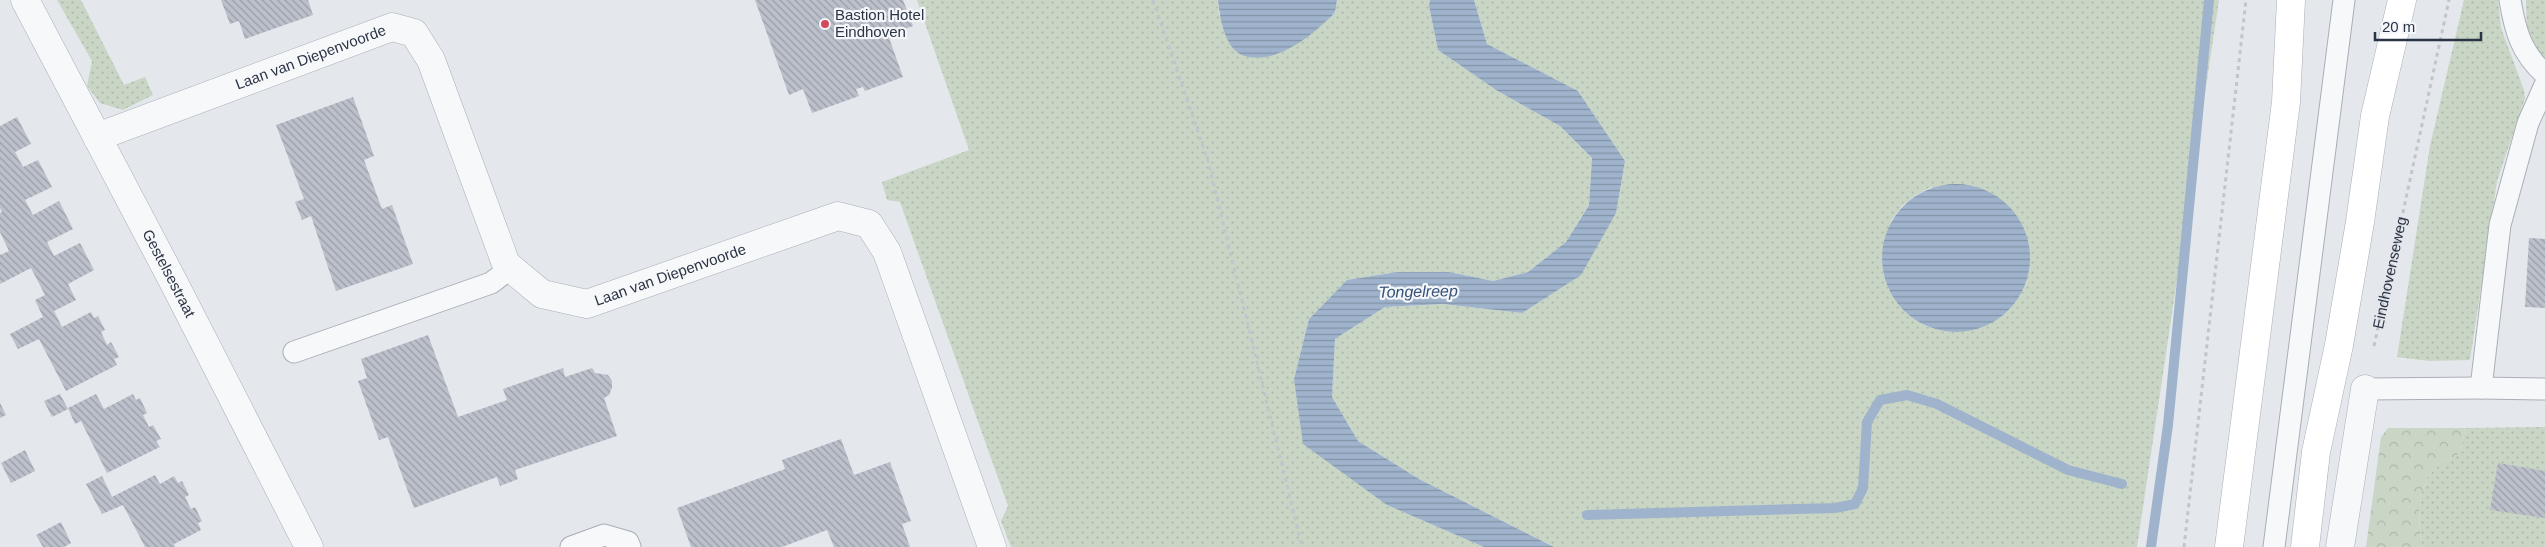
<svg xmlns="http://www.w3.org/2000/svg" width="2545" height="547" font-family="Arial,sans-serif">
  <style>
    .grass { fill: url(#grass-dots); fill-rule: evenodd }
    .forest { fill: url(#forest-crowns) }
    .water { fill: url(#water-rules) }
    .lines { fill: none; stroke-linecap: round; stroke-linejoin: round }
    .stream { stroke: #9fb4cc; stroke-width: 10 }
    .building { fill: url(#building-back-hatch) }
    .lane-casing { stroke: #a9aeb7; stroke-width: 23 }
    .street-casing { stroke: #a9aeb7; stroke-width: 29 }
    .secondary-casing { stroke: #a9aeb7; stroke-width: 29 }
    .path { stroke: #c2c5cb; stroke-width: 3; stroke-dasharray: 4 4; stroke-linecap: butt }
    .lane { stroke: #f7f8fa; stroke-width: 21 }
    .street { stroke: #f7f8fa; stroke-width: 28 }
    .secondary { stroke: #fff; stroke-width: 28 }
    .poi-dot { fill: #d1495b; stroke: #f4f6f9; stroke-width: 2 }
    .labels { text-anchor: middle; stroke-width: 4.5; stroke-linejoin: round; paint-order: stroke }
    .poi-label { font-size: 15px; fill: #2b3445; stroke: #f4f6f9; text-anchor: start }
    .street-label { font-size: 15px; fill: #2b3445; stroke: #f4f6f9 }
    .water-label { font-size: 16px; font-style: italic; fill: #34527a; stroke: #f4f6f9 }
  </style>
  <defs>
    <pattern id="grass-dots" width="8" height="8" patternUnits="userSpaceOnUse" patternTransform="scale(1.25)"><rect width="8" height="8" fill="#c9d6c5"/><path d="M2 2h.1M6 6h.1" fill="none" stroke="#adb8ab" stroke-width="1.8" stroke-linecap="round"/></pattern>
    <pattern id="forest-crowns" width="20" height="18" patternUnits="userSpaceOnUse" patternTransform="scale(1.25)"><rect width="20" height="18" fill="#c9d6c5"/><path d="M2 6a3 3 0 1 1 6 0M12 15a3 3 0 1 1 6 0" fill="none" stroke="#adb8ab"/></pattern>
    <pattern id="water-rules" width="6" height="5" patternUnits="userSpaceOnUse" patternTransform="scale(1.25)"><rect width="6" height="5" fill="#9fb4cc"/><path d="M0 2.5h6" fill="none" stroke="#8293a7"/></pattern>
    <pattern id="building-back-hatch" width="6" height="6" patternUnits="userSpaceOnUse" patternTransform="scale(1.25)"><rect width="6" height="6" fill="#bbc0ca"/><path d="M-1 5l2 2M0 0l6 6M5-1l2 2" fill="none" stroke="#989da6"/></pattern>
  </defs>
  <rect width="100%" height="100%" fill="#e4e7ec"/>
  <g class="grass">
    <polygon points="57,0 81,0 124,85 145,77 153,95 123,110 100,103 87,86 92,61"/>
    <polygon points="917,0 1218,0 1219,15 1334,13 1337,0 1430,0 1429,6 1438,50 1496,90 1560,126 1592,158 1589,204 1566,242 1528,272 1493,281 1449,272 1397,272 1347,280 1309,319 1294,379 1387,505 1484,547 1011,547 1001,521 1008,506 900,202 887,200 882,182 969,150"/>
    <path d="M1474,0H2219L2137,547H1554L1419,479L1358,441L1332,397L1335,339L1385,307L1443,304L1522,313L1616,213L1625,161L1578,91L1487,44ZM1931,187L2027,281L2019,297L2008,311L1943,331L1926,326L1889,290L1883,272L1882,255L1891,221L1902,206L1916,195Z"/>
    <polygon points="2464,0 2498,0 2501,28 2524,90 2525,98 2497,181 2470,360 2429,361 2397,357 2430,146"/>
    <polygon points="2526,0 2545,0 2545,65 2527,33"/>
    <path d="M2545,427V547H2422C2418,524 2416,485 2435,469C2457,450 2460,464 2465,428Z"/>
  </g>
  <path class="forest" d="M2388,428H2465C2460,464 2458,450 2435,469C2416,485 2418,524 2422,547H2366L2381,437Z"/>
  <g class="water">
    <path d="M1218,0H1337C1336,4 1336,8 1335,11C1333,16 1328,19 1324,23C1305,41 1270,66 1242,55C1224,47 1220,17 1218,0Z"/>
    <polygon points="1430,0 1474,0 1487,44 1578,91 1625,161 1616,213 1581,275 1522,313 1443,304 1385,307 1335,339 1332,397 1358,441 1419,479 1554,547 1484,547 1387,505 1303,444 1294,379 1309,319 1347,280 1397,272 1449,272 1493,281 1528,272 1566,242 1589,205 1592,158 1560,126 1496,90 1438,50 1429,6"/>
    <circle cx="1956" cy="258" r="74"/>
  </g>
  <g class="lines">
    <g class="stream">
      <polyline points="1587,515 1835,508 1855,504 1863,488 1867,422 1880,400 1907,395 1937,404 2068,470 2122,484"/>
      <polyline points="2151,547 2168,425 2209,0"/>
    </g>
  </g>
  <g class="building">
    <polygon points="221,0 308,0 313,15 245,39 239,21 230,24"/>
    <polygon points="755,0 903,0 913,26 888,35 903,77 865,91 863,87 856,89 859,96 812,113 803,89 789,95"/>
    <polygon points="353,97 374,156 364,160 382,209 392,205 413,264 336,291 311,216 302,220 295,202 304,199 276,125"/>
    <polygon points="17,117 31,144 15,152 23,167 38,160 52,187 25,200 33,215 59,201 73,229 47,242 54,256 80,243 94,270 68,284 76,300 54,311 62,327 91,312 94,318 98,316 105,330 101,332 107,345 111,342 119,357 114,359 117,365 66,391 39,339 18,349 10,334 43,317 35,300 45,295 31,268 0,284 0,255 9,251 0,232 0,213 2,212 0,208 0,126"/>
    <polygon points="2529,238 2545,239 2545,308 2525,307"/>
    <polygon points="428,335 458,417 507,400 503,389 563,368 565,377 592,368 595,373 608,375 612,381 612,388 609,395 604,398 617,436 515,470 518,479 500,486 497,477 414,508 388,437 379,440 358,381 367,378 361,359"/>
    <polygon points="60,394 68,409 52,417 44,401"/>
    <polygon points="96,394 104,409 133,394 136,400 140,398 147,413 143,415 149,427 153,425 161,439 156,441 160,447 107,473 81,421 75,424 68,408"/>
    <polygon points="0,403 6,415 0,418"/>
    <polygon points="841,439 854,475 890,462 911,521 902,524 910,547 834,547 827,530 782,547 691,547 677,508 785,469 782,460"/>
    <polygon points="25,450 35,471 11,483 1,463"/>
    <polygon points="2498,463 2545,471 2545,518 2490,510"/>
    <polygon points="155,475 160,484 174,476 178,483 182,481 189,495 185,497 191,509 195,507 202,521 198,523 201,530 174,544 175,547 145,547 123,505 102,514 86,484 102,476 112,497"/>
    <polygon points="61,522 71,543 64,547 43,547 36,535"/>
  </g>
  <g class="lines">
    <g class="lane-casing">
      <g id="lane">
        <path d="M2510,0C2515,30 2521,53 2545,74"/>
        <polyline points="2545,85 2528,123 2500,225 2481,388 2545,389"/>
        <polyline points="294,352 491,283 511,268"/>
        <polyline points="2365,389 2481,388"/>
        <polyline points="571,547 604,535 628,542 630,547"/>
        <polyline points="2274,547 2344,0"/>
      </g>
    </g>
    <g class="street-casing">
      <g id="street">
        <path id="s2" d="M25,0L174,283L309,547"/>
        <path id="s3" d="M97,137L392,27L414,33L431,60L506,264L542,294L587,304L838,216L869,224L887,252L992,547"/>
        <polyline points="2340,547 2365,389"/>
      </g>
    </g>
    <g class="secondary-casing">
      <g id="secondary">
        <polyline points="2229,547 2286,102 2291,0"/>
        <polyline points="2305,547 2316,452 2339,345 2360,222 2375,116 2402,0"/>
      </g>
    </g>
    <g class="path">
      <polyline points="1153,0 1208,161 1302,547"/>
      <path id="s1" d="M2374,346L2449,0"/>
      <polyline points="2184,547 2246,0"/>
    </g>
    <use href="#lane" class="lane"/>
    <use href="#street" class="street"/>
    <use href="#secondary" class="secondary"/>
  </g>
  <circle class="poi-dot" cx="825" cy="24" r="5"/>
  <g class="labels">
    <g class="poi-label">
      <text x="835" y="20">Bastion Hotel<tspan x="835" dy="17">Eindhoven</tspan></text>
    </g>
    <g class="street-label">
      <text dy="5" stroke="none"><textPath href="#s3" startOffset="228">Laan van Diepenvoorde</textPath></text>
      <text dy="5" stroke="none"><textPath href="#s2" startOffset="309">Gestelsestraat</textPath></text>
      <text dy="5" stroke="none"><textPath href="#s1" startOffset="75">Eindhovenseweg</textPath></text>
      <text dy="5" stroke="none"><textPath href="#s3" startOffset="768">Laan van Diepenvoorde</textPath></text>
    </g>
    <g class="water-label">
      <text transform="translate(1418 291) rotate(-1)" y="6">Tongelreep</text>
    </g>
  </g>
  <path d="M2375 32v8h106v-8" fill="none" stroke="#2b3445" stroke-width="2.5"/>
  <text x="2382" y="32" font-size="15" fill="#2b3445" stroke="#f4f6f9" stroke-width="4" paint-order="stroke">20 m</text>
</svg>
